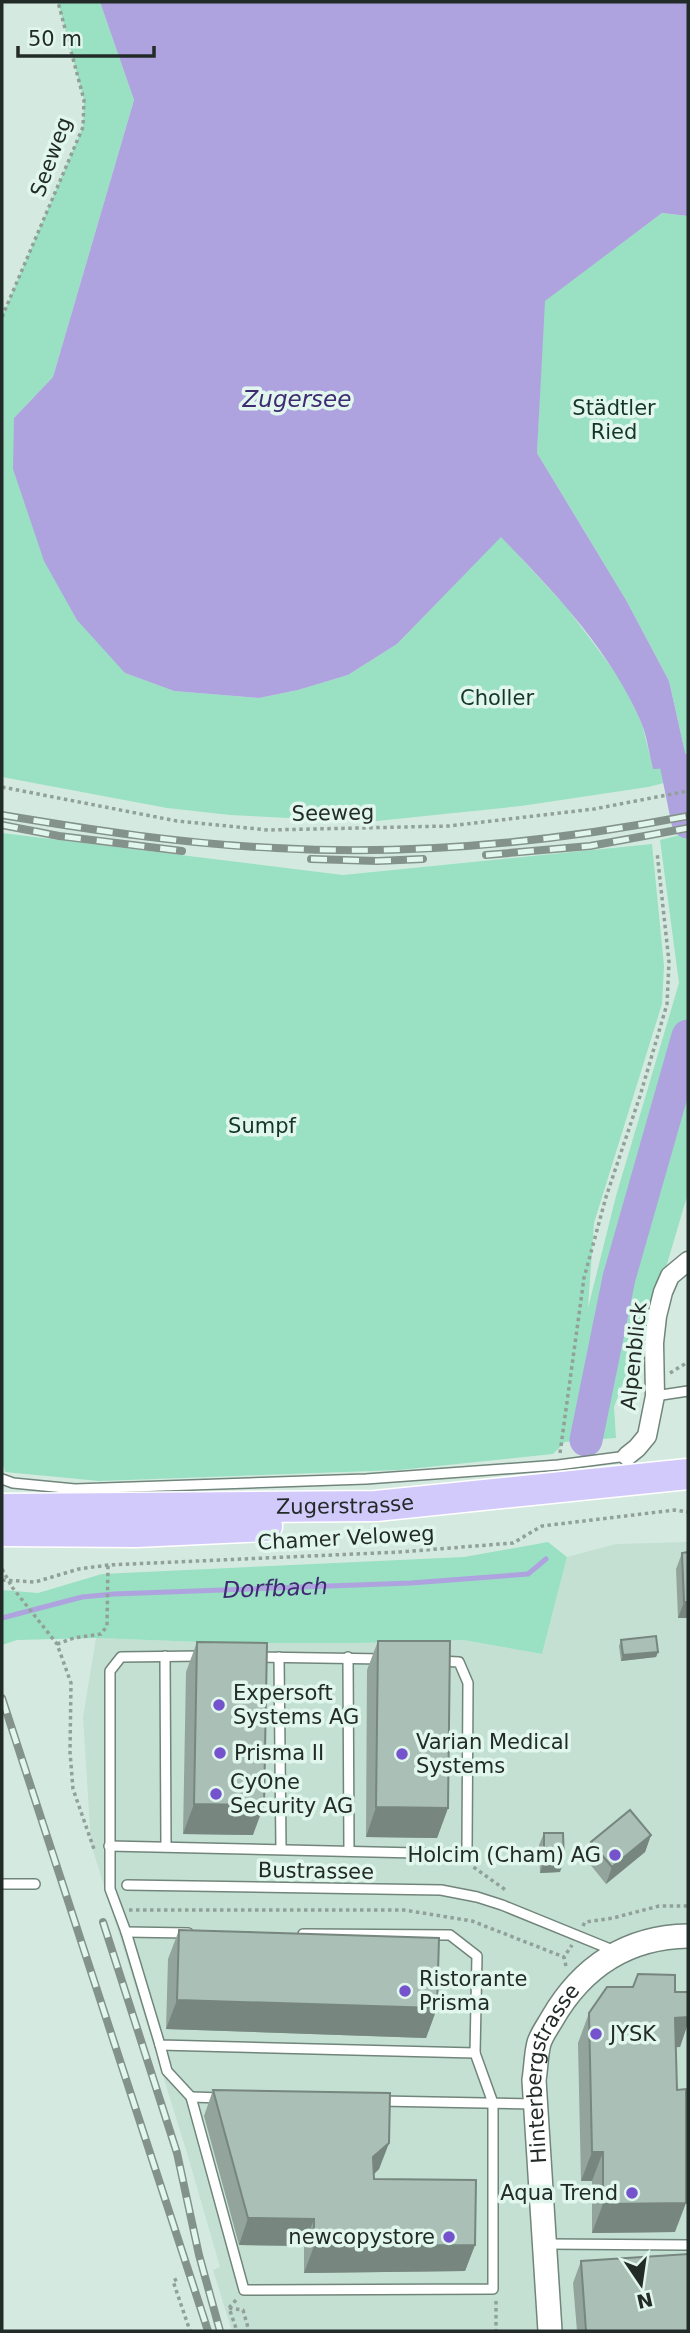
<svg xmlns="http://www.w3.org/2000/svg" width="690" height="2333" font-family="'DejaVu Sans',sans-serif">
  <style>
    .built { fill: #c3e0d3 }
    .green { fill: #99e1c2 }
    .water { fill: #aea3df }
    .lines { fill: none; stroke-linecap: round; stroke-linejoin: round }
    .stream { stroke: #aea3df; stroke-width: 5 }
    .river { stroke: #aea3df; stroke-width: 33 }
    .service-casing { stroke: #71857b; stroke-width: 12 }
    .minor-casing { stroke: #71857b; stroke-width: 21 }
    .tertiary-casing { stroke: #71857b; stroke-width: 26 }
    .primary-casing { stroke: #fff; stroke-width: 33 }
    .path { stroke: #91a19a; stroke-width: 3.5; stroke-dasharray: 3.5 3.5; stroke-linecap: butt }
    .service { stroke: #fff; stroke-width: 9 }
    .minor { stroke: #fff; stroke-width: 18 }
    .tertiary { stroke: #fff; stroke-width: 23 }
    .primary { stroke: #d3cafc; stroke-width: 30 }
    .rail-casing { stroke: #83938c; stroke-width: 8 }
    .rail { stroke: #e1f7ed; stroke-width: 5; stroke-dasharray: 16; stroke-linecap: butt }
    .path-bridge { stroke: #91a19a; stroke-width: 3.5; stroke-dasharray: 3.5 3.5; stroke-linecap: butt }
    .wall { fill: #92a49c }
    .shaded-wall { fill: #77867f }
    .building { fill: #aabfb5; stroke: #77867f; stroke-width: 2 }
    .poi-dot { fill: #7553cc; stroke: #e1f7ed; stroke-width: 2.5 }
    .labels { text-anchor: middle; stroke-width: 7; stroke-linejoin: round; paint-order: stroke }
    .street-label { font-size: 21px; fill: #232b28; stroke: #e1f7ed }
    .park-label { font-size: 21px; fill: #143629; stroke: #e1f7ed }
    .poi-label { font-size: 21px; fill: #232b28; stroke: #e1f7ed; text-anchor: start }
    .water-label { font-size: 23px; font-style: italic; fill: #3f2b72; stroke: #e1f7ed }
  </style>
  <rect width="100%" height="100%" fill="#d4eae0"/>
  <polygon class="built" points="688,1542 688,2331 232,2331 213,2270 220,2267 187,2153 91,1844 83,1717 96,1638 229,1643 359,1643 463,1640 542,1654 567,1557 616,1544"/>
  <g class="green">
    <polygon points="58,2 100,2 134,100 53,377 14,418 125,673 174,691 259,698 298,690 348,675 397,644 501,536 567,608 621,680 642,724 653,768 687,761 669,681 626,600 537,453 544,301 662,213 688,216 688,777 648,787 521,806 367,822 230,815 167,808 2,777 2,317 83,127 84,100"/>
    <polygon points="2,833 343,875 652,844 664,966 662,1004 594,1223 588,1308 616,1196 679,983 660,840 688,833 688,1193 667,1264 614,1407 616,1438 565,1442 553,1454 399,1470 99,1481 5,1472 2,1460"/>
    <polygon points="548,1542 567,1557 542,1654 463,1640 359,1643 229,1643 96,1638 17,1640 2,1645 2,1590 38,1593 102,1574 464,1557"/>
  </g>
  <path class="water" d="M100,2H688V216L662,213L545,301L537,453L626,600L669,681L687,761L677,768L653,769C649,753 647,736 641,722C610,650 554,592 501,537L397,644L348,675L298,690L259,698L174,691L125,673L77,620L44,561L13,469L14,418L53,377L134,100Z"/>
  <g class="lines">
    <path class="stream" id="s1" d="M2,1618L82,1597L114,1594L411,1583L528,1574L546,1559"/>
    <g class="river">
      <polyline points="677,768 688,822"/>
      <polyline points="586,1440 619,1278 688,1036"/>
    </g>
    <g class="service-casing">
      <g id="service">
        <polyline points="655,1396 688,1391"/>
        <polyline points="2,1479 13,1483 75,1489 366,1479 558,1465 627,1456"/>
        <polyline points="165,1656 166,1846"/>
        <polyline points="202,1656 121,1657 110,1671 110,1889 126,1932 160,2045 475,2053 477,1956 450,1935 303,1934"/>
        <polyline points="255,1657 384,1659"/>
        <polyline points="279,1657 281,1849"/>
        <polyline points="348,1657 349,1851"/>
        <polyline points="109,1846 460,1854 467,1849 468,1683 459,1662 440,1661"/>
        <polyline points="2,1884 35,1884"/>
        <polyline points="127,1885 441,1890 477,1897 502,1905 615,1951"/>
        <polyline points="126,1932 188,1933"/>
        <polyline points="160,2045 167,2071 191,2097 244,2290 493,2289 493,2103 475,2053"/>
        <polyline points="191,2097 222,2098"/>
        <polyline points="380,2101 534,2104"/>
        <polyline points="546,2244 688,2245"/>
      </g>
    </g>
    <g class="minor-casing">
      <polyline id="minor" points="627,1456 637,1448 647,1436 655,1396 654,1343 657,1316 663,1292 670,1276 688,1261"/>
    </g>
    <g class="tertiary-casing">
      <g id="tertiary">
        <path id="s2" d="M550,2331L534,2080C536,2068 536,2054 539,2043C542,2034 548,2026 552,2019C582,1967 627,1937 688,1936"/>
      </g>
    </g>
    <g class="primary-casing">
      <g id="primary">
        <path id="s3" d="M2,1509L376,1506L688,1474"/>
        <polyline points="2,1531 136,1532 267,1526"/>
      </g>
    </g>
    <g class="path">
      <polyline points="2,317 83,127 84,100 58,2"/>
      <polyline points="2,787 177,821 268,830 449,826 594,809 688,791"/>
      <polyline points="670,1373 688,1362"/>
      <polyline points="560,1453 584,1278 606,1197 640,1096 667,1004 669,962 657,852"/>
      <polyline points="2,1580 35,1582 79,1569 108,1565 400,1552 513,1543 542,1526 675,1510 688,1512"/>
      <polyline points="12,1587 57,1644 71,1683 70,1752 73,1789 95,1852"/>
      <polyline points="57,1644 74,1638 101,1634 107,1626 108,1565"/>
      <polyline points="471,1861 472,1866 507,1891"/>
      <polyline points="129,1910 404,1910 472,1921 564,1957"/>
      <polyline points="583,1926 585,1922 613,1918 659,1906 688,1906"/>
      <polyline points="566,1966 564,1957 572,1945"/>
      <polyline points="177,2279 173,2281 190,2331"/>
      <polyline points="236,2300 229,2308 237,2331"/>
      <polyline points="496,2301 496,2331"/>
      <polyline points="229,2308 243,2310 249,2331"/>
    </g>
    <use href="#service" class="service"/>
    <use href="#minor" class="minor"/>
    <use href="#tertiary" class="tertiary"/>
    <use href="#primary" class="primary"/>
    <g class="rail-casing">
      <g id="rail">
        <path d="M2,815C92,830 184,844 276,848C414,856 553,842 688,816"/>
        <polyline points="2,825 59,836 182,851"/>
        <polyline points="486,855 590,846 688,828"/>
        <polyline points="311,859 377,861 423,859"/>
        <polyline points="2,1698 208,2331"/>
        <polyline points="103,1922 177,2153 199,2255 220,2331"/>
      </g>
    </g>
    <use href="#rail" class="rail"/>
    <polyline class="path-bridge" points="2,1569 12,1587"/>
  </g>
  <g class="wall">
    <polygon points="688,1552 688,1618 678,1618 676,1569 682,1553"/>
    <polygon points="621,1640 658,1652 656,1657 621,1661 619,1646"/>
    <polygon points="378,1641 448,1808 437,1838 366,1837 367,1670"/>
    <polygon points="197,1642 253,1835 183,1834 186,1672"/>
    <polygon points="544,1833 560,1872 540,1873 539,1845"/>
    <polygon points="651,1835 645,1852 606,1884 585,1858 591,1842"/>
    <polygon points="179,1930 437,2008 426,2038 166,2029 168,1959"/>
    <polygon points="675,1992 688,1992 688,2023 680,2047 676,2047 675,2232 592,2233 592,2181 581,2181 578,2043 589,2013"/>
    <polygon points="213,2090 389,2143 379,2169 374,2174 374,2179 475,2245 465,2271 304,2273 304,2246 239,2245 204,2116"/>
    <polygon points="581,2261 688,2331 577,2331 573,2283"/>
  </g>
  <g class="shaded-wall">
    <polygon points="684,1602 688,1602 688,1618 678,1618"/>
    <polygon points="658,1652 656,1657 621,1661 623,1655"/>
    <polygon points="194,1804 264,1805 253,1835 183,1834"/>
    <polygon points="376,1807 448,1808 437,1838 366,1837"/>
    <polygon points="651,1835 645,1852 606,1884 612,1867"/>
    <polygon points="544,1861 564,1861 560,1872 540,1873"/>
    <polygon points="177,2000 437,2008 426,2038 166,2029"/>
    <polygon points="688,2017 688,2023 680,2047 664,2048 675,2018"/>
    <polygon points="389,2143 379,2169 364,2184 373,2157"/>
    <polygon points="592,2152 603,2152 592,2181 581,2181"/>
    <polygon points="686,2203 675,2232 592,2233 603,2204"/>
    <polygon points="248,2218 314,2219 304,2246 239,2245"/>
    <polygon points="475,2245 465,2271 304,2273 314,2246"/>
  </g>
  <g class="building">
    <polygon points="688,1552 688,1602 684,1602 682,1553"/>
    <polygon points="656,1636 658,1652 623,1655 621,1640"/>
    <polygon points="378,1641 450,1641 448,1808 376,1807"/>
    <polygon points="197,1642 267,1643 264,1805 194,1804"/>
    <polygon points="630,1810 651,1835 612,1867 591,1842"/>
    <polygon points="544,1833 563,1833 564,1861 544,1861"/>
    <polygon points="179,1930 439,1938 437,2008 177,2000"/>
    <polygon points="638,1974 675,1975 675,1992 688,1992 688,2017 675,2018 677,2090 686,2089 686,2203 603,2204 603,2152 592,2152 589,2013 607,1987 633,1987"/>
    <polygon points="213,2090 390,2093 389,2143 373,2157 374,2179 476,2180 475,2245 314,2246 314,2219 248,2218"/>
    <polygon points="688,2254 688,2331 586,2331 581,2261"/>
  </g>
  <g class="poi-dot">
    <circle cx="219" cy="1705" r="7"/>
    <circle cx="220" cy="1753" r="7"/>
    <circle cx="402" cy="1754" r="7"/>
    <circle cx="216" cy="1794" r="7"/>
    <circle cx="615" cy="1855" r="7"/>
    <circle cx="405" cy="1991" r="7"/>
    <circle cx="596" cy="2034" r="7"/>
    <circle cx="632" cy="2193" r="7"/>
    <circle cx="449" cy="2237" r="7"/>
  </g>
  <g class="labels">
    <g class="street-label">
      <text transform="translate(51 157) rotate(-70)" y="7">Seeweg</text>
      <text transform="translate(333 813) rotate(-1)" y="7">Seeweg</text>
      <text transform="translate(634 1356) rotate(-84)" y="7">Alpenblick</text>
      <text dy="7" stroke="none"><textPath href="#s3" startOffset="343">Zugerstrasse</textPath></text>
      <text transform="translate(346 1538) rotate(-3)" y="7">Chamer Veloweg</text>
      <text transform="translate(316 1871) rotate(1)" y="7">Bustrassee</text>
      <text dy="7" stroke="none"><textPath href="#s2" startOffset="262">Hinterbergstrasse</textPath></text>
    </g>
    <g class="park-label">
      <text x="614" y="415">Städtler<tspan x="614" dy="24">Ried</tspan></text>
      <text x="497" y="705">Choller</text>
      <text x="262" y="1133">Sumpf</text>
    </g>
    <g class="poi-label">
      <text x="233" y="1700">Expersoft<tspan x="233" dy="24">Systems AG</tspan></text>
      <text x="416" y="1749">Varian Medical<tspan x="416" dy="24">Systems</tspan></text>
      <text x="234" y="1760">Prisma II</text>
      <text x="230" y="1789">CyOne<tspan x="230" dy="24">Security AG</tspan></text>
      <text x="601" y="1862" text-anchor="end">Holcim (Cham) AG</text>
      <text x="419" y="1986">Ristorante<tspan x="419" dy="24">Prisma</tspan></text>
      <text x="610" y="2041">JYSK</text>
      <text x="618" y="2200" text-anchor="end">Aqua Trend</text>
      <text x="435" y="2244" text-anchor="end">newcopystore</text>
    </g>
    <g class="water-label">
      <text x="297" y="407">Zugersee</text>
      <text dy="8" stroke="none"><textPath href="#s1" startOffset="276">Dorfbach</textPath></text>
    </g>
  </g>
  <rect width="690" height="2333" fill="none" stroke="#232b28" stroke-width="7"/>
  <g transform="translate(641 2284) rotate(167)" stroke="#e1f7ed" stroke-width="5" paint-order="stroke">
  <path d="M0-5L12 26L0 18L-12 26Z" fill="#232b28"/>
  <text y="-10" font-size="19" font-weight="bold" text-anchor="middle" fill="#232b28">N</text>
  </g>
  <path d="M18 46v10h136v-10" fill="none" stroke="#232b28" stroke-width="3.5"/>
  <text x="28" y="46" font-size="21" fill="#232b28" stroke="#e1f7ed" stroke-width="5" paint-order="stroke">50 m</text>
</svg>
